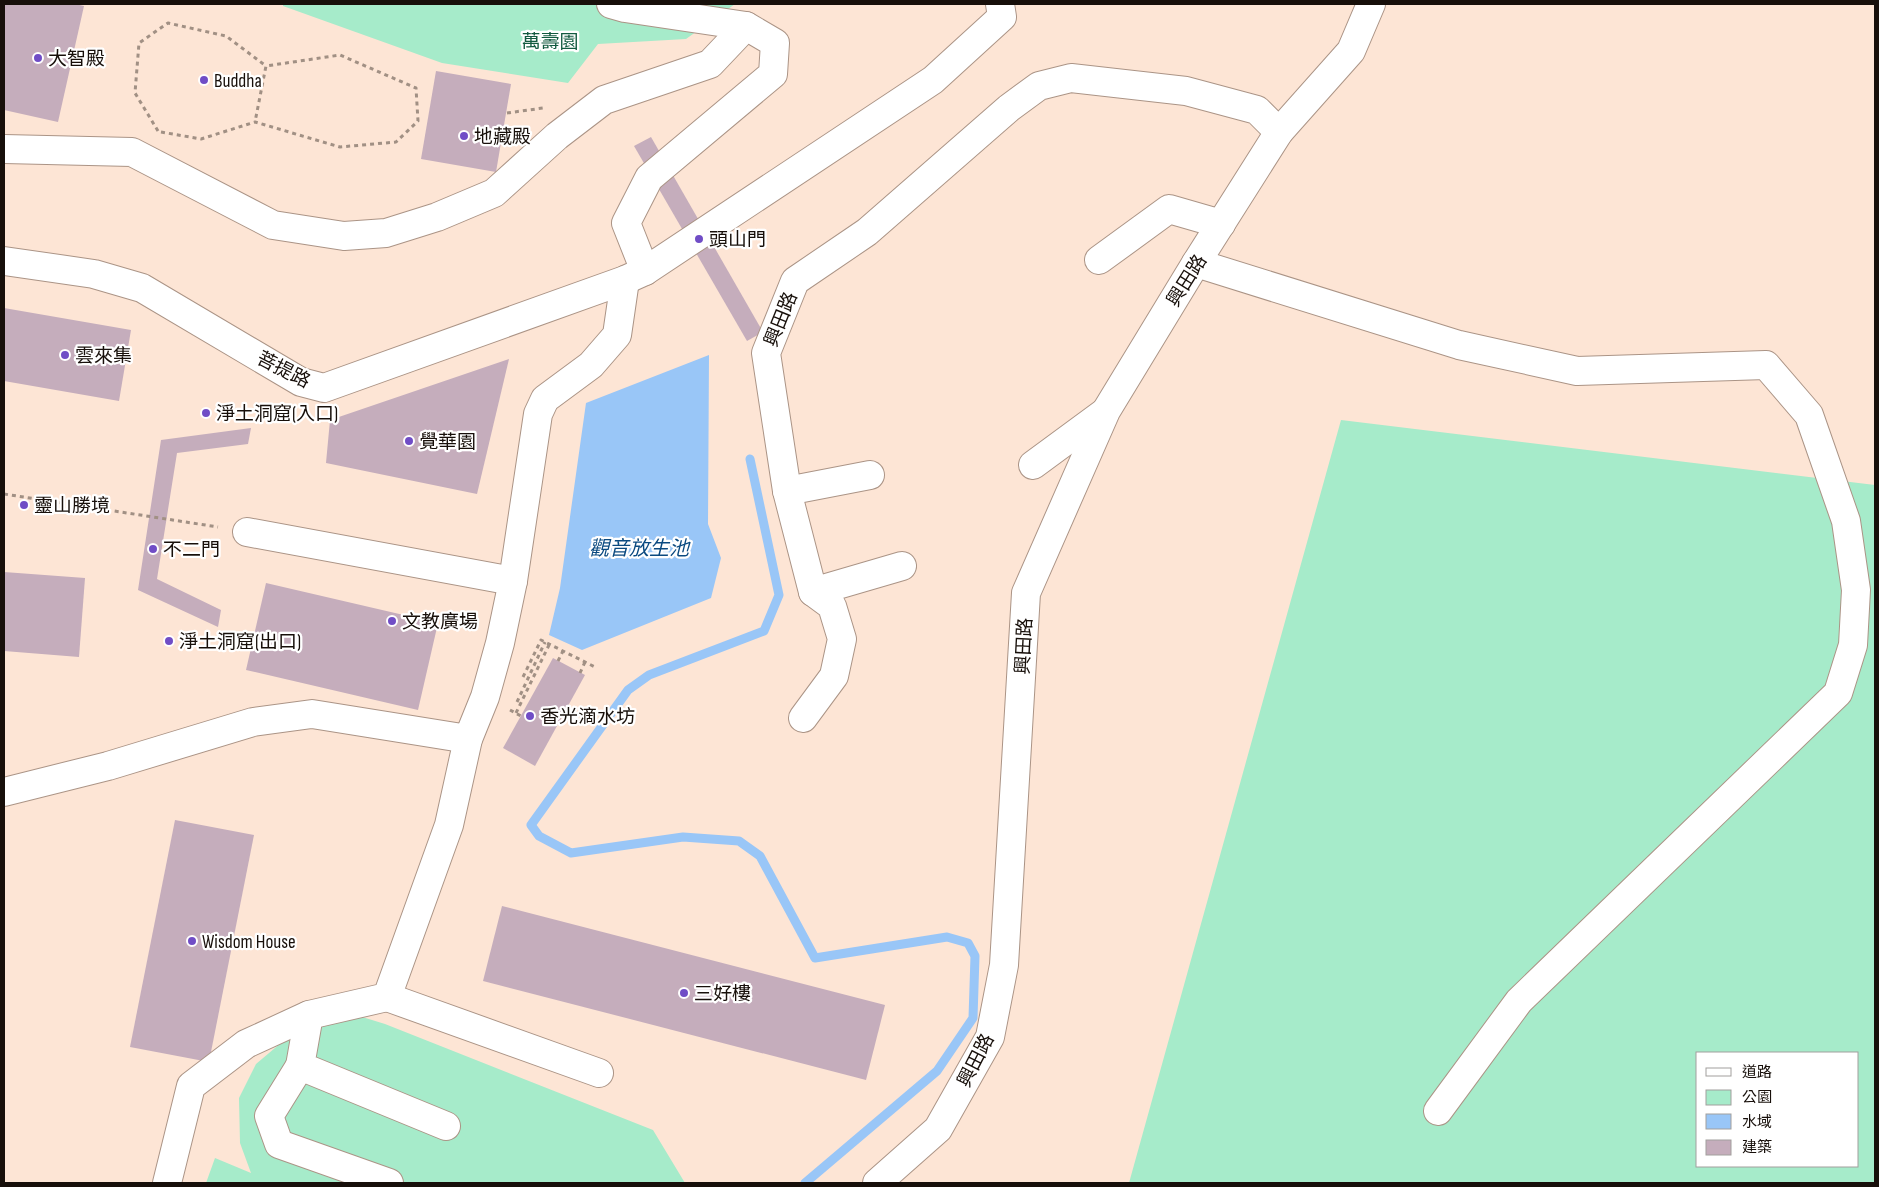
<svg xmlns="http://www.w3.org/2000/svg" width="1879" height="1187" font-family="'Sofia Sans Condensed','Noto Sans TC',sans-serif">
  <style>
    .green { fill: #a6ebca; fill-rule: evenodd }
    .water { fill: #99c6f7 }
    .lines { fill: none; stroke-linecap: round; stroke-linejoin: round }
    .stream { stroke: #99c6f7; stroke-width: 9 }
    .building { fill: #c5adbc }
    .minor-casing { stroke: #ab9486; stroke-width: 30 }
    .path { stroke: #a19084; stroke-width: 3; stroke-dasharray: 4 4; stroke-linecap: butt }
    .minor { stroke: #fff; stroke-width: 28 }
    .poi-dot { fill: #704dc6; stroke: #fff; stroke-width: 2 }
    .labels { text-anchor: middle; stroke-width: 4.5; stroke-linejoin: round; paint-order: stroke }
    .park-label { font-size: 19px; fill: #135a40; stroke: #fff }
    .poi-label { font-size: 19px; fill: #170f0a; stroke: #fff; text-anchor: start }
    .street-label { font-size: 19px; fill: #170f0a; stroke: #fff }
    .water-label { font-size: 20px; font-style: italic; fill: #0b4a80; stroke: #fff }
  </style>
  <rect width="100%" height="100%" fill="#fde5d5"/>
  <g class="green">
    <polygon points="283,4 735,4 686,39 598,44 568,83 442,63 283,6"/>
    <path d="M1341,420L1875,485V1183H1129ZM1698,1053H1858V1166H1698Z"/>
    <polygon points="359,1016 385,1024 653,1130 685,1183 206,1183 215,1158 251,1173 240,1143 239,1098 256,1064 288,1037 326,1022"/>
  </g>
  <polygon class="water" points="709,355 708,524 721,558 711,598 582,650 549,635 560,588 586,403"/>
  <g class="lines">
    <polyline class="stream" points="750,459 779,595 764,631 649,675 628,690 531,825 539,836 571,853 683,837 739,841 760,856 815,958 947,937 968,943 975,956 973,1018 937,1071 805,1183"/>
  </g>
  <g class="building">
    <polygon points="4,4 75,4 84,6 58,122 4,110"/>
    <polygon points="436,71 511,84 496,172 421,159"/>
    <polygon points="651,137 763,332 747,341 634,146"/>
    <polygon points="4,308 131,330 119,401 4,381"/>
    <polygon points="509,359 477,494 326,463 330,420"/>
    <polygon points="251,428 248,444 177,453 157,579 221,610 218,627 138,590 161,440"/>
    <polygon points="4,572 85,578 79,657 4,651"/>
    <polygon points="266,583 438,623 418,710 246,670"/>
    <polygon points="553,658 585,675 535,766 503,748"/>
    <polygon points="175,820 254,835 209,1062 130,1047"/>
    <polygon points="502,906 885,1005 866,1080 483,981"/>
  </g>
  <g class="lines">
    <g class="minor-casing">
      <g id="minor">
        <polyline points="611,4 625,8 746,26"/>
        <polyline points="4,149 132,152 273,225 344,236 386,233 437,217 494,193 557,136 604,100 710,64 746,26 775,43 773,74 649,178 626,223 645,271"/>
        <polyline points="1099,260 1169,209 1221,224"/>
        <polyline points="4,261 94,274 142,288 301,382 324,388 625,280 645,271 933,80 1002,17 1000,4"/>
        <polyline points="1196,263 1459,345 1577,371 1766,365 1809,415 1846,521 1856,590 1853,645 1838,693 1519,1001 1438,1111"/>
        <polyline points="1033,465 1105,412"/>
        <polyline points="787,491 870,475"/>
        <polyline points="247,532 513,581"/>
        <polyline points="813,592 902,566"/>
        <polyline points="803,718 834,676 842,639 832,606 813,592 787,491 766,353 795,281 867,232 1009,108 1039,86 1071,78 1186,91 1257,110 1279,132"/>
        <polyline points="4,792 108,766 253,722 312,714 468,739"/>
        <polyline points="387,997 599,1073"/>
        <polyline points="309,1015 300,1066 446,1126"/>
        <polyline points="300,1066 269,1116 279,1144 389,1183"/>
        <polyline points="167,1183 191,1086 246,1044 309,1015 387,997 449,825 468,739 485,697 500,643 513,581 538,414 545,399 591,365 617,335 625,280"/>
        <polyline points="877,1183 938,1129 990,1037 1004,965 1026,593 1106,411 1196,263 1279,132 1351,51 1371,4"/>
      </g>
    </g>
    <g class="path">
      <polyline points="507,113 543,108"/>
      <polyline points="158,131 135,93 139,43 168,23 226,36 266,66"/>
      <polyline points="161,132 201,139 255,122 340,147 396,142 418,121 416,88 340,55 266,66 255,122"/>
      <polyline points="4,494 218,527"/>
      <polyline points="558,661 563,651"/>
      <polyline points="580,673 585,662"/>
      <polyline points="523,677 541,640 597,668"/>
      <polyline points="517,702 545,642"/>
      <polyline points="510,710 521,716"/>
      <polyline points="516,713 549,645"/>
    </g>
    <use href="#minor" class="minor"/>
  </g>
  <g class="poi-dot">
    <circle cx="38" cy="58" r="5"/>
    <circle cx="204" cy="80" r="5"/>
    <circle cx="464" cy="136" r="5"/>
    <circle cx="699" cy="239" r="5"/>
    <circle cx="65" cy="355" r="5"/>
    <circle cx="206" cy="413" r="5"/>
    <circle cx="409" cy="441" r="5"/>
    <circle cx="24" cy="505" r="5"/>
    <circle cx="153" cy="549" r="5"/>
    <circle cx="392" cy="621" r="5"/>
    <circle cx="169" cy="641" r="5"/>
    <circle cx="530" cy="716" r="5"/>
    <circle cx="192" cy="941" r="5"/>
    <circle cx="684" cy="993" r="5"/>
  </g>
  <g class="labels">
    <g class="park-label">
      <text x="550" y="48">萬壽園</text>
    </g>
    <g class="poi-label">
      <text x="48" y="65">大智殿</text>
      <text x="214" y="87">Buddha</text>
      <text x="474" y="143">地藏殿</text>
      <text x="709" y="246">頭山門</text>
      <text x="75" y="362">雲來集</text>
      <text x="216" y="420">淨土洞窟(入口)</text>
      <text x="419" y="448">覺華園</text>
      <text x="34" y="512">靈山勝境</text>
      <text x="163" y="556">不二門</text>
      <text x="402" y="628">文教廣場</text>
      <text x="179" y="648">淨土洞窟(出口)</text>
      <text x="540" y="723">香光滴水坊</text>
      <text x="202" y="948">Wisdom House</text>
      <text x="694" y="1000">三好樓</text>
    </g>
    <g class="street-label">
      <text transform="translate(1186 280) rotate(-58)" y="7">興田路</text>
      <text transform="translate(780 319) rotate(-68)" y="7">興田路</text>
      <text transform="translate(284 369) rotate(27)" y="7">菩提路</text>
      <text transform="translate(1023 646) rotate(-87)" y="7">興田路</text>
      <text transform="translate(975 1060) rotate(-63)" y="7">興田路</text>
    </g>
    <g class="water-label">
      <text x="639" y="555">觀音放生池</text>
    </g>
  </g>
  <rect width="1879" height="1187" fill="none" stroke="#170f0a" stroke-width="10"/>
  <rect x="1696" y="1052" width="162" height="115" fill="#ffffff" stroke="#a29f9d"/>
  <rect x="1706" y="1068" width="25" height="8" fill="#ffffff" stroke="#a29f9d"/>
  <text x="1742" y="1077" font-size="15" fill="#170f0a">道路</text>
  <rect x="1706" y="1090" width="25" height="15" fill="#a6ebca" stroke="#a29f9d"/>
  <text x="1742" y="1102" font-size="15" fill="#170f0a">公園</text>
  <rect x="1706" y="1114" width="25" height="15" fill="#99c6f7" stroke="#a29f9d"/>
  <text x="1742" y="1127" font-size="15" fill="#170f0a">水域</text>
  <rect x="1706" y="1140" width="25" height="15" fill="#c5adbc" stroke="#a29f9d"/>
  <text x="1742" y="1152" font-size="15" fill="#170f0a">建築</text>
</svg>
